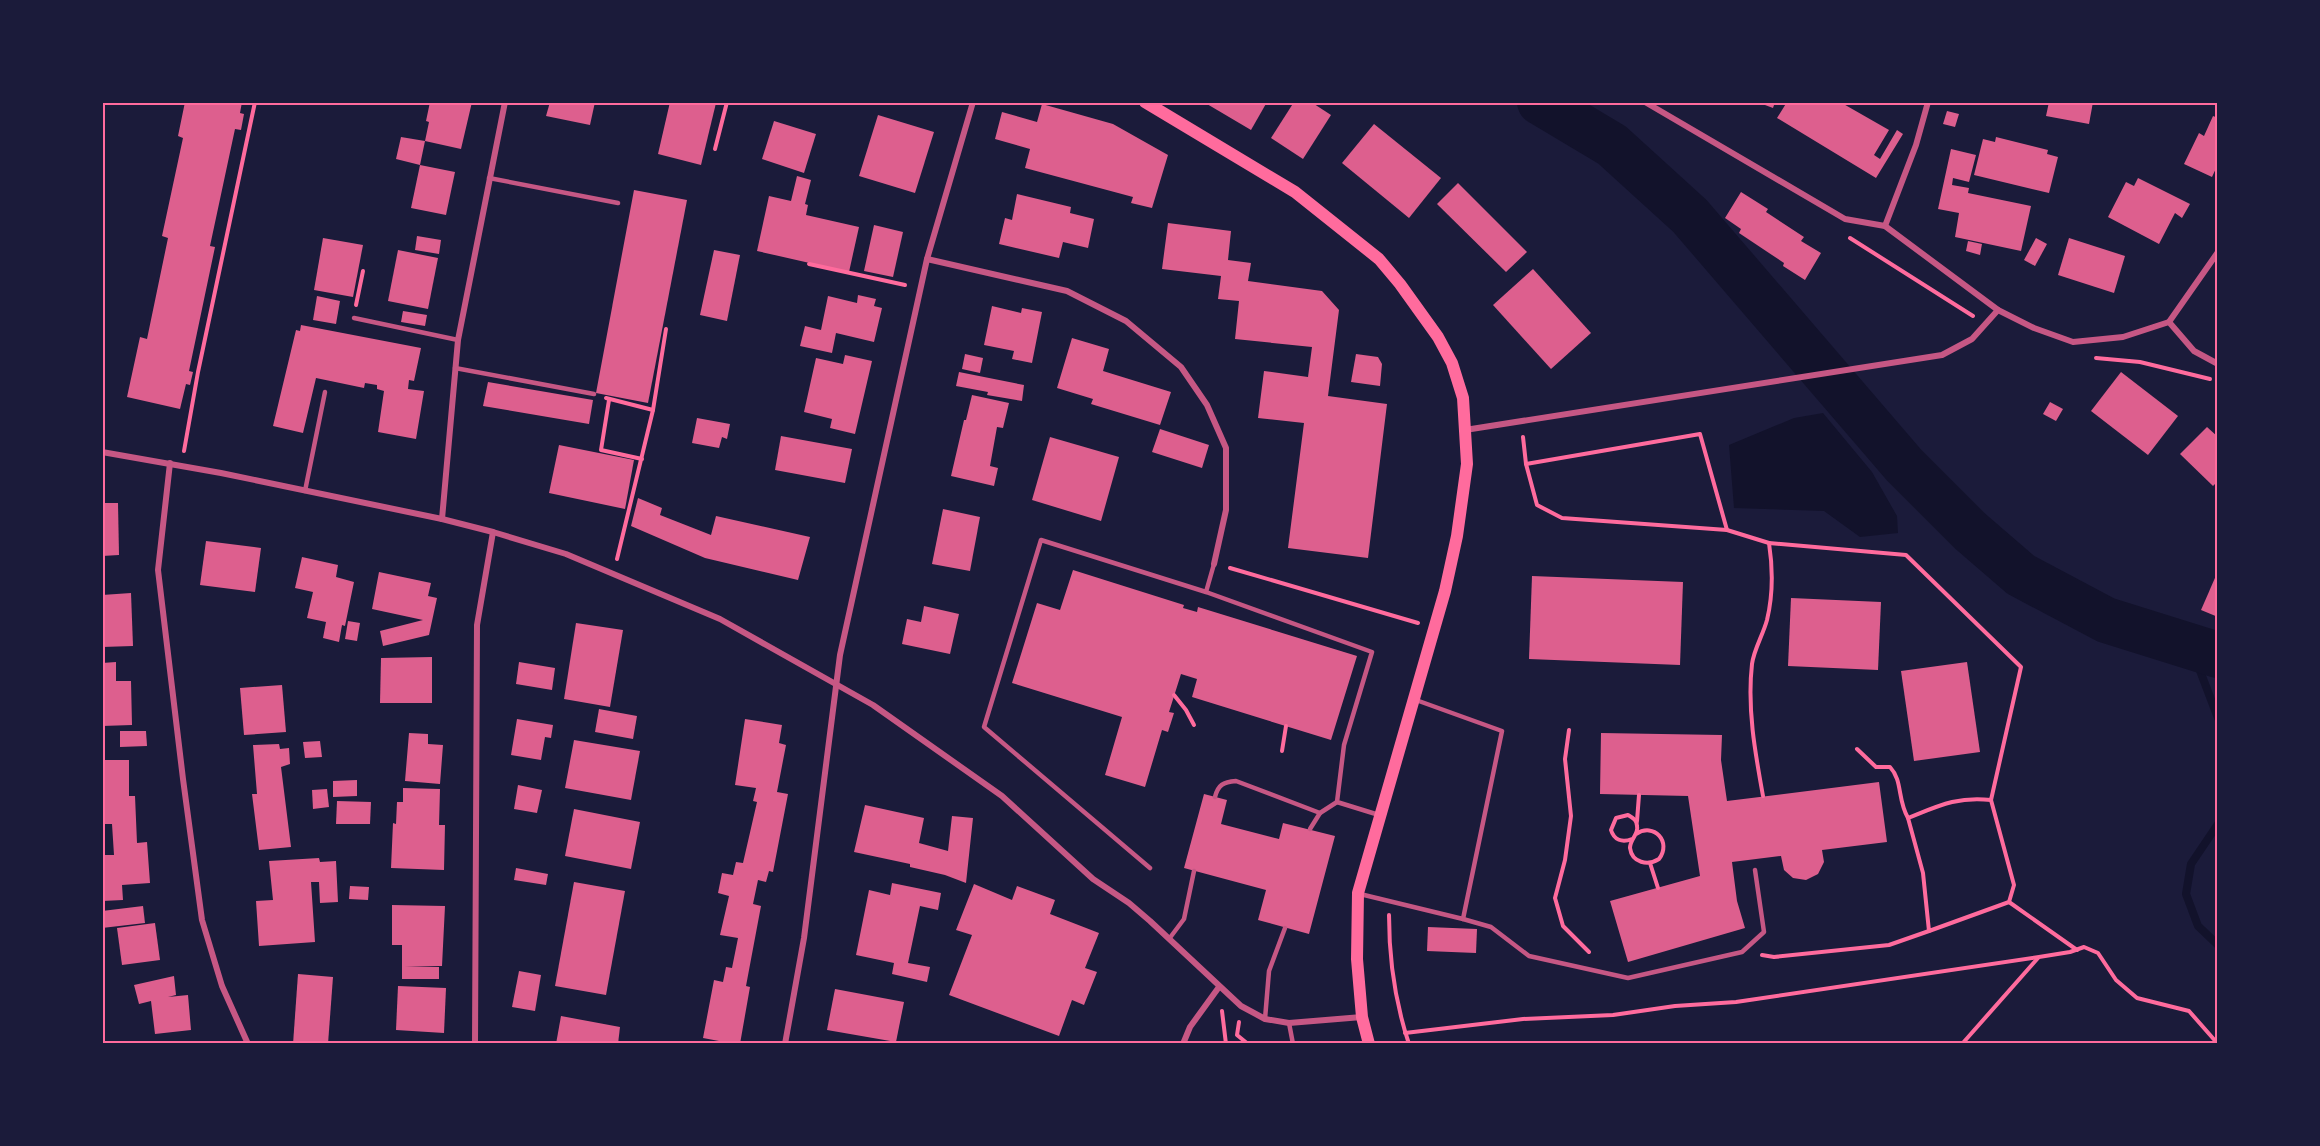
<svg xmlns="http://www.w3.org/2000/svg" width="2320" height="1146" font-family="'Fira Sans Condensed',sans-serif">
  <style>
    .water { fill: #12122b }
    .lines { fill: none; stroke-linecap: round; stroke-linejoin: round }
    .stream { stroke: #12122b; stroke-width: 8 }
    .river { stroke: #12122b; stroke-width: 46 }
    .building { fill: #dd5f8e }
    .path { stroke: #ff6b9d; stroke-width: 4 }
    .service { stroke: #c65784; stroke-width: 4.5 }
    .minor { stroke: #c65784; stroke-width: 6 }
    .secondary { stroke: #ff6b9d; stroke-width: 12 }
    .neatline { fill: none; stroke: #ff6b9d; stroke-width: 2 }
  </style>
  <rect width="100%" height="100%" fill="#1b1b3a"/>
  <polygon class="water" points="1823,413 1872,472 1897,516 1898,533 1860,537 1824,511 1734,508 1729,445 1794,418"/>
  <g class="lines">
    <g class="stream">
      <polyline points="2191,647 2218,718"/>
      <polyline points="2218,824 2191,864 2186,894 2198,926 2218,945"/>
    </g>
    <polyline class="river" points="1540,102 1612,145 1690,216 1904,465 1970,531 2021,575 2106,620 2218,655"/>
  </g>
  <g class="building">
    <polygon points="185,102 242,102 240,113 244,114 241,130 235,129 210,246 215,247 189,371 193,372 190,385 186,384 180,409 127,397 140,337 147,339 168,238 162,236 183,138 178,136"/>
    <polygon points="430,102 472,102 461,149 425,141 429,122 426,121"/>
    <polygon points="550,102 595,102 590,125 546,116"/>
    <polygon points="670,102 716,103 701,165 658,154"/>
    <polygon points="1208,102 1267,102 1251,130 1207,104"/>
    <polygon points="1294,102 1311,102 1331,115 1303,159 1271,138"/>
    <polygon points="1757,102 1775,102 1773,108"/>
    <polygon points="1787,102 1840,102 1889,130 1874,155 1880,159 1897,130 1903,134 1876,178 1777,118"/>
    <polygon points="2049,102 2093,102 2089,124 2046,116"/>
    <polygon points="1042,104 1113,124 1168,155 1152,208 1131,203 1133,197 1025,168 1030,149 995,139 1002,112 1037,122"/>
    <polygon points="1947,111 1959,114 1955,127 1943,124"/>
    <polygon points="878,115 934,132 915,193 859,176"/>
    <polygon points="2213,116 2218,118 2218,164 2212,177 2184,164 2199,133 2204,136"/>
    <polygon points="774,121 816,134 804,173 762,159"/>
    <polygon points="1374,124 1441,178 1409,218 1342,163"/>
    <polygon points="401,137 425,141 420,165 396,159"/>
    <polygon points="1996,137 2048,150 2047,154 2058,157 2049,193 1974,175 1983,139 1995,142"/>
    <polygon points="1951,149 1976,155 1969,182 1953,178 1952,185 1969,188 1968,193 2031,206 2021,251 1955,237 1959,213 1938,209"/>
    <polygon points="420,165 455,172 446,215 411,208"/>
    <polygon points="797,176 811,180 805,204 808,205 806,215 859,227 849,272 757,251 769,196 791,201"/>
    <polygon points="2138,178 2190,204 2182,218 2175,213 2159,244 2108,217 2126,182 2134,186"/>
    <polygon points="1458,183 1527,252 1506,272 1437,204"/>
    <polygon points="634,190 687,200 648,403 596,393"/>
    <polygon points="1741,192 1768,209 1766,212 1804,237 1801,241 1821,253 1805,280 1783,266 1784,263 1739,233 1741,229 1725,218"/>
    <polygon points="1017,194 1071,207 1070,213 1094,219 1088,248 1063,242 1059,258 999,244 1005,218 1012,220"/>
    <polygon points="1168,223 1231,231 1228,260 1251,263 1248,281 1322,291 1339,310 1328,396 1387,404 1368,558 1288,548 1304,423 1258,418 1264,371 1308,377 1312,347 1235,339 1239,301 1218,299 1221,276 1162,269"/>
    <polygon points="874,225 903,232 893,277 864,271"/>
    <polygon points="417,236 441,240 439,254 415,250"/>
    <polygon points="323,238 363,245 353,297 314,290"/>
    <polygon points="2036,238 2047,244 2035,266 2024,260"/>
    <polygon points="2069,238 2125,256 2114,293 2058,275"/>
    <polygon points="1968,241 1982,244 1980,255 1966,251"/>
    <polygon points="398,250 438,258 428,309 388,301"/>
    <polygon points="714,250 740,255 727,321 700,315"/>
    <polygon points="1533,269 1591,333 1551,369 1493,305"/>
    <polygon points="858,295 876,299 874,306 882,308 874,342 836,333 832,353 800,346 805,326 821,330 828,296 857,303"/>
    <polygon points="317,296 340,301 336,324 313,320"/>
    <polygon points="992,306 1021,313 1022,308 1042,312 1032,363 1012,359 1014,351 984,345"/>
    <polygon points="403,311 427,315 425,326 401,322"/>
    <polygon points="301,325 421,348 414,381 409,380 408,389 424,391 416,439 378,432 384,391 377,389 377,385 365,383 364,388 316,378 303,433 273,426 296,330 300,331"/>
    <polygon points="1072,338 1109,349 1103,371 1171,392 1160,425 1091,404 1093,399 1057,388"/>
    <polygon points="965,354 983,358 980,373 962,369"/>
    <polygon points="1356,354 1378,357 1382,364 1380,386 1351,382"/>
    <polygon points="845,355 872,361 855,434 830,428 832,419 804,412 816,358 843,364"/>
    <polygon points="959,372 1024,385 1022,401 987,395 988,392 956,386"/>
    <polygon points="2121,372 2178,416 2148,455 2091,411"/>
    <polygon points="488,382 593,400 589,424 483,406"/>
    <polygon points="972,395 1009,403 1003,428 997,427 990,466 998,468 994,486 951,476 964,420 966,420"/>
    <polygon points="2050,402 2063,409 2056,421 2043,414"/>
    <polygon points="697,418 730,424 727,439 722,437 719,448 692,443"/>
    <polygon points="2207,427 2218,437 2218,481 2213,486 2180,454"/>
    <polygon points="1160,429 1209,445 1202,468 1152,452"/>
    <polygon points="781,436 852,449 845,483 775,470"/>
    <polygon points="1050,437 1119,457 1101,521 1032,500"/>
    <polygon points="559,445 634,460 625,509 549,493"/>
    <polygon points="638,498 662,508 660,515 711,535 716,516 810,537 798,580 705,558 631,526"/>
    <polygon points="102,503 118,503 119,555 102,556"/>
    <polygon points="943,509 980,517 970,571 932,564"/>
    <polygon points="206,541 261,548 255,592 200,585"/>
    <polygon points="302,557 338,565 336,577 354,582 345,626 342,625 339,642 323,638 326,622 307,618 313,592 295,588"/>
    <polygon points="1073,570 1184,605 1183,608 1197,612 1198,607 1357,656 1331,740 1192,697 1197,679 1181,674 1169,712 1174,713 1168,732 1162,730 1145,787 1105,775 1122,717 1012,683 1037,603 1060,610"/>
    <polygon points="2218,571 2218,617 2201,610"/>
    <polygon points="379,572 431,583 428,596 437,598 429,635 383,646 380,631 423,620 372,609"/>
    <polygon points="1532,576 1683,582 1680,665 1529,659"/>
    <polygon points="131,593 133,646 102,647 102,595"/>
    <polygon points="1791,598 1881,602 1878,670 1788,666"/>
    <polygon points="924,606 959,614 950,654 902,644 907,619 921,622"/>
    <polygon points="348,621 360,623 357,641 345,639"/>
    <polygon points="576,623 623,630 610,707 564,699"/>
    <polygon points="432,657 432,703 380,703 381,658"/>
    <polygon points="116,662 116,681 131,681 132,725 102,726 102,663"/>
    <polygon points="519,662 555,668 552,690 516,684"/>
    <polygon points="1967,662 1980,752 1914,761 1901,671"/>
    <polygon points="282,685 286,732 244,735 240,688"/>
    <polygon points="599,709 637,716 633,739 595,732"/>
    <polygon points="517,719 553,725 551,738 545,737 541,760 511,755"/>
    <polygon points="745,719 782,725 779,743 786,745 777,792 788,794 773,872 769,871 766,882 758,880 753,904 761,906 746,986 750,987 740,1044 735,1044 703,1038 714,980 723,982 726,967 732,968 738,938 720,935 729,896 718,893 722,873 733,875 736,862 743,863 757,802 753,801 756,788 735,785"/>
    <polygon points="120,731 146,731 147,746 120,747"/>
    <polygon points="409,733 428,734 428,744 443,745 440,784 405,781"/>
    <polygon points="1601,733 1722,735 1721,760 1727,801 1879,782 1887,842 1822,850 1824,862 1818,874 1806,880 1793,878 1784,870 1781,856 1732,862 1737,901 1745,928 1628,962 1610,901 1700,876 1688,796 1600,794"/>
    <polygon points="574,740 640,751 631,800 565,788"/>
    <polygon points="320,741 322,757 305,758 303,742"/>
    <polygon points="279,744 280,749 289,748 290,764 281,767 291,847 259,850 252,794 257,794 253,745"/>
    <polygon points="102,760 129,760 129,796 135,796 137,843 147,842 150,883 122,885 123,900 102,901 102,855 114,855 112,824 102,824"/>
    <polygon points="357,780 357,796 333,797 333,781"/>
    <polygon points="518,785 542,790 537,813 514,809"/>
    <polygon points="403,788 440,789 439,825 445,825 444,870 391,868 393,823 396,824 397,802 403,802"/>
    <polygon points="327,789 329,807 313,809 312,790"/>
    <polygon points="1204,794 1227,800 1221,824 1279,839 1283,823 1335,836 1309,934 1258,920 1266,890 1184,868"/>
    <polygon points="337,801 371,802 370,824 336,824"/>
    <polygon points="865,805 924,818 919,843 948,851 952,816 973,818 966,883 945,875 910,867 910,864 854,852"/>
    <polygon points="574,809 640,822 631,869 565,856"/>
    <polygon points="319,858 320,862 336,861 338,902 320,903 319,882 311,882 315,942 259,946 256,901 273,900 269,861"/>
    <polygon points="516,868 548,874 546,885 514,880"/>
    <polygon points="574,882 625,891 606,995 555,986"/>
    <polygon points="892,883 941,893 938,910 920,906 908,963 930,967 927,982 892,974 894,963 856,955 869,890 890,895"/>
    <polygon points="974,884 1012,900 1017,886 1055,900 1050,914 1099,933 1085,968 1097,972 1084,1005 1072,1000 1059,1036 949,995 972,935 956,930"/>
    <polygon points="350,886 369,887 368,900 349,899"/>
    <polygon points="392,905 445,906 442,966 405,966 439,967 439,979 402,979 402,945 392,945"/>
    <polygon points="143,906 145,923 102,928 102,911"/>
    <polygon points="155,923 160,960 122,965 117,928"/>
    <polygon points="1428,927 1477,929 1476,953 1427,951"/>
    <polygon points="519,971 541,975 535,1011 512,1007"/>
    <polygon points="298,974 333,977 328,1044 293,1044"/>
    <polygon points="174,976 176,995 168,997 188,995 191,1030 155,1034 151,1001 139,1004 134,985"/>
    <polygon points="398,986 446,988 444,1033 396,1030"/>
    <polygon points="835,989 904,1002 896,1042 827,1030"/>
    <polygon points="561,1016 620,1027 618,1044 556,1044"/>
  </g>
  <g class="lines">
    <g class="path">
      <polyline points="715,149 727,102"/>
      <polyline points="1850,238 1973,316"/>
      <polyline points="809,264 905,285"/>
      <polyline points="356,305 363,271"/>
      <polyline points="2096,358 2140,362 2210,379"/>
      <polyline points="606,398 653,410 666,329"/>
      <polyline points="609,400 601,450 642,459"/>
      <polyline points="1523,437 1526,464 1537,505 1562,518 1727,530 1769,543"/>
      <polyline points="184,451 198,372 255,102"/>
      <polyline points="1526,464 1700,434 1727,530"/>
      <polyline points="617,559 653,410"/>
      <polyline points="1230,568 1418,623"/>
      <polyline points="1174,695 1186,710 1194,725"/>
      <polyline points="1569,730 1565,759 1571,816 1565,860 1555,898 1563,926 1589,952"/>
      <polyline points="1282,751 1286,726"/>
      <path d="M1763,796C1755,752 1747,708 1752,664C1754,649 1763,635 1767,620C1773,595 1773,569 1769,543L1906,555L2021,667L1991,800C1958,796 1938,806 1908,818C1897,799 1903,781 1890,767H1876L1857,749"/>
      <polyline points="1908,818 1923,873 1929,931 2009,902 2014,885 1991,800"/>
      <polyline points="1637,821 1639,795"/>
      <path d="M1632,839C1622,843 1614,840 1611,830L1616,818L1628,815C1633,818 1637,820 1637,826C1639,834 1630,839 1630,848C1632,863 1648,866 1659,859C1672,842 1654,822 1636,834"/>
      <polyline points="1650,863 1658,888"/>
      <polyline points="2009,902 2077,950"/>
      <path d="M1389,915C1389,960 1395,1002 1409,1044"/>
      <polyline points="1762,955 1774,957 1889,945 1929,931"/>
      <polyline points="1222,1011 1226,1044"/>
      <polyline points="1239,1022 1237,1035 1248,1044"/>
      <polyline points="1405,1033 1523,1019 1613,1015 1675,1006 1736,1002 2039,957 2070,952 2084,947 2098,953 2116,980 2137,998 2189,1011 2218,1044"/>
      <polyline points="1962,1044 2038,958"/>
    </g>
    <g class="service">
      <polyline points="489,178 618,203"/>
      <polyline points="354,318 458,340"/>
      <polyline points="455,368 594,394"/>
      <polyline points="305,491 325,392"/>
      <polyline points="1214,564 1206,592 1372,652 1344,745 1337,802 1379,815"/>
      <path d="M1215,797C1218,785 1223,782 1236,781L1320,813"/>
      <polyline points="1310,829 1320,813 1337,802"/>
      <polyline points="1150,868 984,727 1041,540 1206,592"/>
      <polyline points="1360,894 1463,919 1502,731 1416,700"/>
      <polyline points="1463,919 1491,927 1529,956 1628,978 1742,952 1764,932 1755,870"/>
      <polyline points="1169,939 1184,919 1194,871"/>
      <polyline points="1265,1019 1269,971 1285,928"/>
      <polyline points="1289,1023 1293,1044"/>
    </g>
    <g class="minor">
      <polyline points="1645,102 1845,219 1885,226 1998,310 2034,328 2073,342 2123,337 2169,322 2194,351 2218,364"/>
      <polyline points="1885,226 1916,145 1928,102"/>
      <polyline points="927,259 1067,291 1126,321 1181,367 1207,405 1226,448 1226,510 1214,564"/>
      <polyline points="2169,322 2218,252"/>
      <polyline points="1465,430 1942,355 1972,339 1998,310"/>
      <polyline points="102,452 221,473 442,519 493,532 566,554 720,619 873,705 1002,796 1093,879 1129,903 1150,921 1241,1006 1265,1019 1289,1023 1362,1017"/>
      <polyline points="170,463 158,570 183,779 202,920 222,986 248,1044"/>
      <polyline points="442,519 458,340 505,102"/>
      <polyline points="475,1044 477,625 493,532"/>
      <polyline points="785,1044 804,938 840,655 927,259 973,102"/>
      <polyline points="1183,1044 1190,1027 1219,987"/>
    </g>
    <polyline class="secondary" points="1145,102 1295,192 1379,259 1400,284 1438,337 1452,363 1463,398 1467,464 1457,536 1445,591 1358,893 1357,959 1362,1017 1369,1044"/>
  </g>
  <rect width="2320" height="1146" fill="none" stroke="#1b1b3a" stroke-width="207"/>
  <rect x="104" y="104" width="2112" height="938" class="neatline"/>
</svg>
